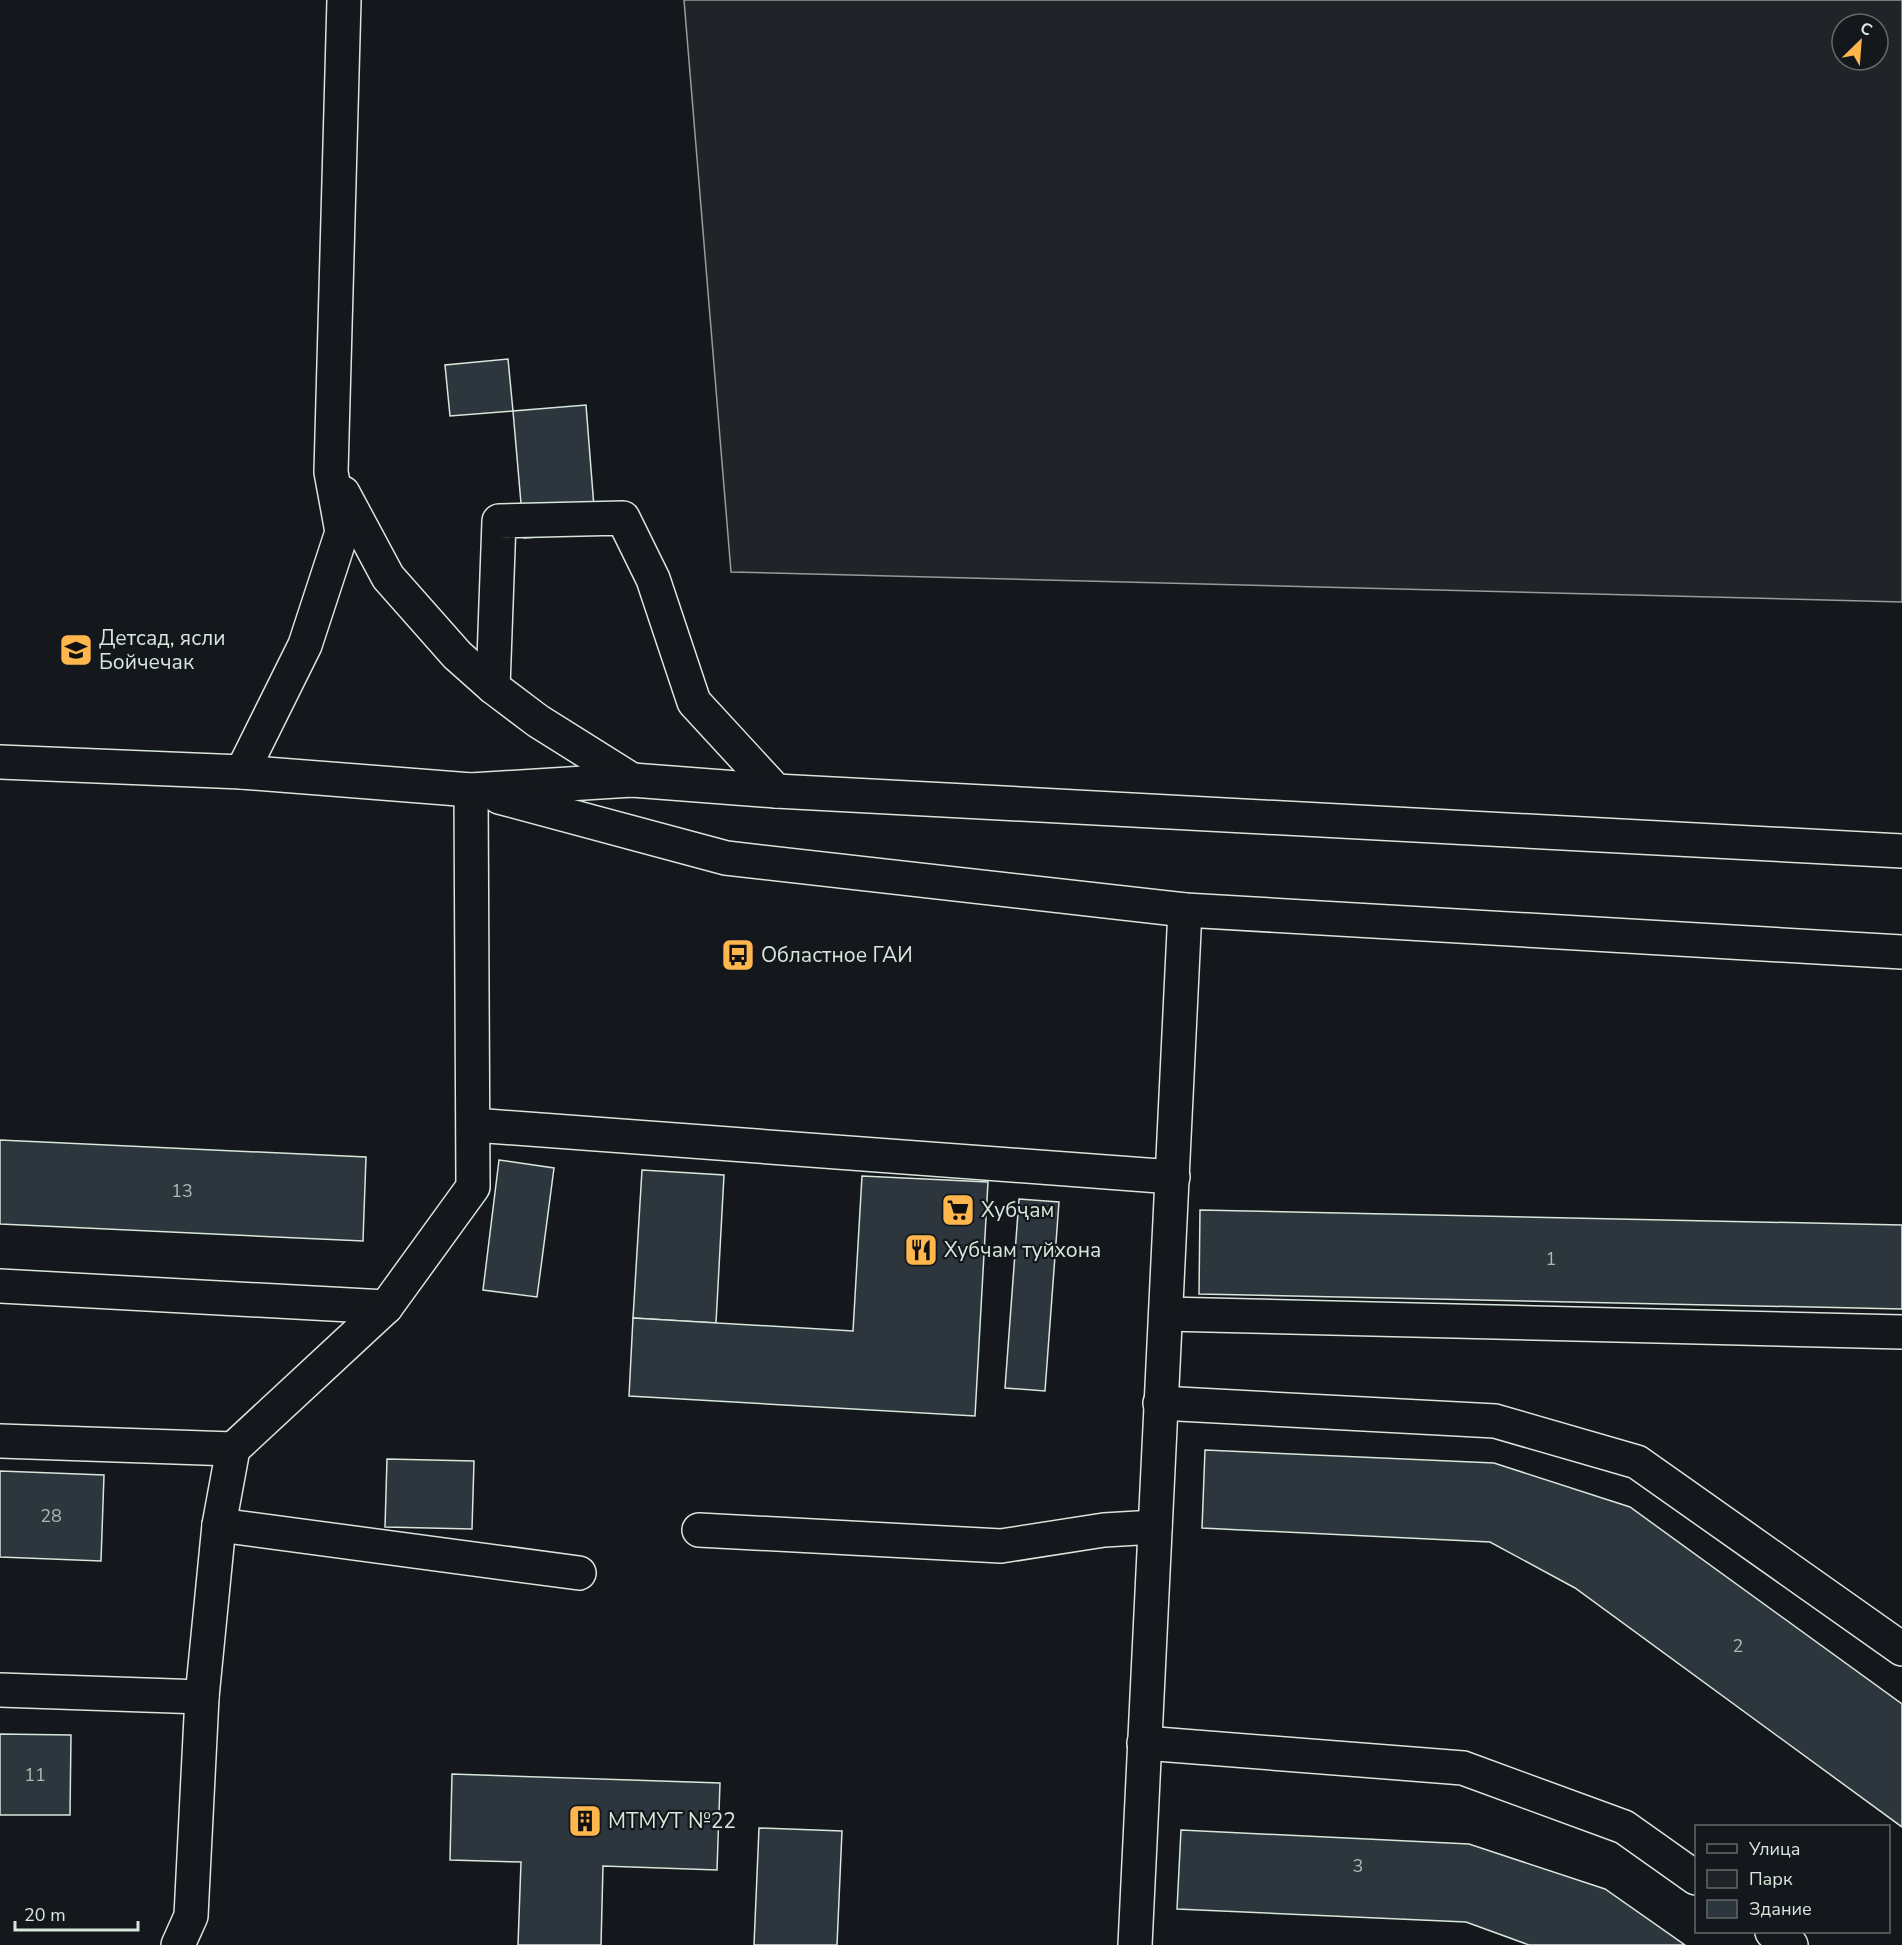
<svg xmlns="http://www.w3.org/2000/svg" width="1902" height="1945" font-family="'Nunito Sans',sans-serif">
  <style>
    .green { fill: #202428; stroke: #939e99; stroke-width: 1.5; fill-rule: evenodd }
    .building { fill: #2c363c; stroke: #d8e6dc; stroke-width: 1.5 }
    .lines { fill: none; stroke-linecap: round; stroke-linejoin: round }
    .minor-casing { stroke: #d8e6dc; stroke-width: 36 }
    .highway-casing { stroke: #d8e6dc; stroke-width: 36 }
    .minor { stroke: #14181c; stroke-width: 33 }
    .highway { stroke: #14181c; stroke-width: 33 }
    .labels { text-anchor: middle; stroke-width: 4.5; stroke-linejoin: round; paint-order: stroke }
    .number-label { font-size: 18px; fill: #adbab4 }
    .poi-label { font-size: 21px; fill: #d8e6dc; stroke: #14181c; text-anchor: start }
  </style>
  <rect width="100%" height="100%" fill="#14181c"/>
  <path class="green" d="M684,0H1902V602L731,572ZM1842,24H1878V60H1842Z"/>
  <g class="building">
    <polygon points="508,359 513,411 450,416 445,365"/>
    <polygon points="586,405 596,533 524,538 513,411"/>
    <polygon points="0,1140 366,1157 363,1241 0,1224"/>
    <polygon points="499,1160 554,1168 537,1297 483,1290"/>
    <polygon points="642,1170 724,1175 716,1323 633,1318"/>
    <polygon points="862,1176 988,1182 975,1416 629,1396 633,1318 853,1331"/>
    <polygon points="1019,1199 1059,1202 1045,1391 1005,1388"/>
    <polygon points="1200,1210 1902,1225 1902,1309 1199,1294"/>
    <polygon points="1205,1450 1494,1463 1630,1507 1902,1704 1902,1827 1575,1588 1490,1542 1202,1528"/>
    <polygon points="387,1459 474,1461 472,1529 385,1527"/>
    <polygon points="0,1471 104,1475 101,1561 0,1557"/>
    <polygon points="0,1734 71,1735 70,1815 0,1815"/>
    <polygon points="452,1774 720,1783 717,1870 603,1866 601,1945 518,1945 521,1862 450,1860"/>
    <polygon points="759,1828 842,1831 837,1945 754,1945"/>
    <polygon points="1181,1830 1469,1844 1605,1889 1685,1945 1529,1945 1466,1922 1177,1909"/>
  </g>
  <g class="lines">
    <g class="minor-casing">
      <g id="minor">
        <polyline points="343,493 388,577 457,655 493,687 538,721 632,780"/>
        <polyline points="493,687 499,521 623,518 653,579 694,702 776,791"/>
        <polyline points="242,772 305,645 342,532 331,472 344,0"/>
        <polyline points="474,1125 1173,1177"/>
        <polyline points="0,1286 386,1307"/>
        <polyline points="1166,1314 1902,1332"/>
        <polyline points="1160,1403 1495,1421 1637,1462 1902,1649"/>
        <polyline points="0,1441 233,1449"/>
        <polyline points="219,1525 579,1573"/>
        <polyline points="699,1530 1001,1546 1104,1530 1155,1527"/>
        <polyline points="0,1690 202,1697"/>
        <polyline points="1144,1743 1463,1768 1624,1827 1696,1878"/>
        <polyline points="1772,1932 1791,1945"/>
        <polyline points="178,1945 191,1916 202,1697 219,1525 233,1449 386,1307 473,1187 471,790"/>
        <polyline points="1135,1945 1185,910"/>
      </g>
    </g>
    <g class="highway-casing">
      <g id="highway">
        <polyline points="0,762 242,772 471,790 632,780 776,791 1902,851"/>
        <polyline points="499,797 726,858 1185,910 1902,952"/>
      </g>
    </g>
    <use href="#minor" class="minor"/>
    <use href="#highway" class="highway"/>
  </g>
  <defs>
    <g id="school-square" transform="scale(1.725)"><rect x="-9" y="-9" width="18" height="18" rx="4" fill="#ffb74d" stroke="#14181c"/><path d="M0-5L7-2L0 1L-7-2ZM-4 1L0 2.5L4 1V4Q0 6-4 4Z" fill="#111"/></g>
    <g id="bus-square" transform="scale(1.725)"><rect x="-9" y="-9" width="18" height="18" rx="4" fill="#ffb74d" stroke="#14181c"/><path d="M-5-6H5V4H4V6H2V4H-2V6H-4V4H-5ZM-3.5-4V0h7V-4ZM-3.5 1.2v1.5H-2V1.2ZM2 1.2v1.5H3.5V1.2Z" fill="#111"/></g>
    <g id="supermarket-square" transform="scale(1.725)"><rect x="-9" y="-9" width="18" height="18" rx="4" fill="#ffb74d" stroke="#14181c"/><path d="M-6-5.5h2.5l.6 2H6L4.5 2H-2.5L-4.4-4H-6ZM-1.5 3.2a1.3 1.3 0 1 0 .1 0ZM3 3.2a1.3 1.3 0 1 0 .1 0Z" fill="#111"/></g>
    <g id="restaurant-square" transform="scale(1.725)"><rect x="-9" y="-9" width="18" height="18" rx="4" fill="#ffb74d" stroke="#14181c"/><path d="M-5-6h1v4h1v-4h1v4h1v-4h1v5L-1.5 .5V6h-2V.5L-5-1ZM5-6V6H3V1.5H1.5Q1.5-4 5-6Z" fill="#111"/></g>
    <g id="building-square" transform="scale(1.725)"><rect x="-9" y="-9" width="18" height="18" rx="4" fill="#ffb74d" stroke="#14181c"/><path d="M-4-6H4V6H1V3H-1V6H-4ZM-2.5-4.3h1.7v1.8h-1.7ZM.8-4.3h1.7v1.8H.8ZM-2.5-1h1.7V.8h-1.7ZM.8-1h1.7V.8H.8Z" fill="#111"/></g>
  </defs>
  <g fill-rule="evenodd">
    <use href="#school-square" x="76" y="650"/>
    <use href="#bus-square" x="738" y="955"/>
    <use href="#supermarket-square" x="958" y="1210"/>
    <use href="#restaurant-square" x="921" y="1250"/>
    <use href="#building-square" x="585" y="1821"/>
  </g>
  <g class="labels">
    <g class="number-label">
      <text x="182" y="1197">13</text>
      <text x="1551" y="1265">1</text>
      <text x="51" y="1522">28</text>
      <text x="1738" y="1652">2</text>
      <text x="35" y="1781">11</text>
      <text x="1358" y="1872">3</text>
    </g>
    <g class="poi-label">
      <text x="99" y="645">Детсад, ясли<tspan x="99" dy="24">Бойчечак</tspan></text>
      <text x="761" y="962">Областное ГАИ</text>
      <text x="981" y="1217">Хубҷам</text>
      <text x="944" y="1257">Хубчам туйхона</text>
      <text x="608" y="1828">МТМУТ №22</text>
    </g>
  </g>
  <rect x="1695" y="1825" width="195" height="108" fill="#14181c" stroke="#626a69" stroke-width="1.5"/>
  <rect x="1707" y="1844" width="30" height="9" fill="#14181c" stroke="#626a69" stroke-width="1.5"/>
  <text x="1749" y="1855" font-size="18" fill="#d8e6dc">Улица</text>
  <rect x="1707" y="1870" width="30" height="18" fill="#202428" stroke="#626a69" stroke-width="1.5"/>
  <text x="1749" y="1885" font-size="18" fill="#d8e6dc">Парк</text>
  <rect x="1707" y="1900" width="30" height="18" fill="#2c363c" stroke="#626a69" stroke-width="1.5"/>
  <text x="1749" y="1915" font-size="18" fill="#d8e6dc">Здание</text>
  <g transform="translate(1860 42) rotate(25)"><circle r="28" fill="#14181c" stroke="#626a69" stroke-width="1.5"/>
  <path d="M0-4.5L10 22L0 15L-10 22Z" fill="#ffb74d"/>
  <text y="-9" font-size="16" font-weight="bold" text-anchor="middle" fill="#d8e6dc">С</text>
  </g>
  <path d="M15 1921v9h123v-9" fill="none" stroke="#d8e6dc" stroke-width="3"/>
  <text x="24" y="1921" font-size="18" fill="#d8e6dc" stroke="#14181c" stroke-width="4.5" paint-order="stroke">20 m</text>
</svg>
